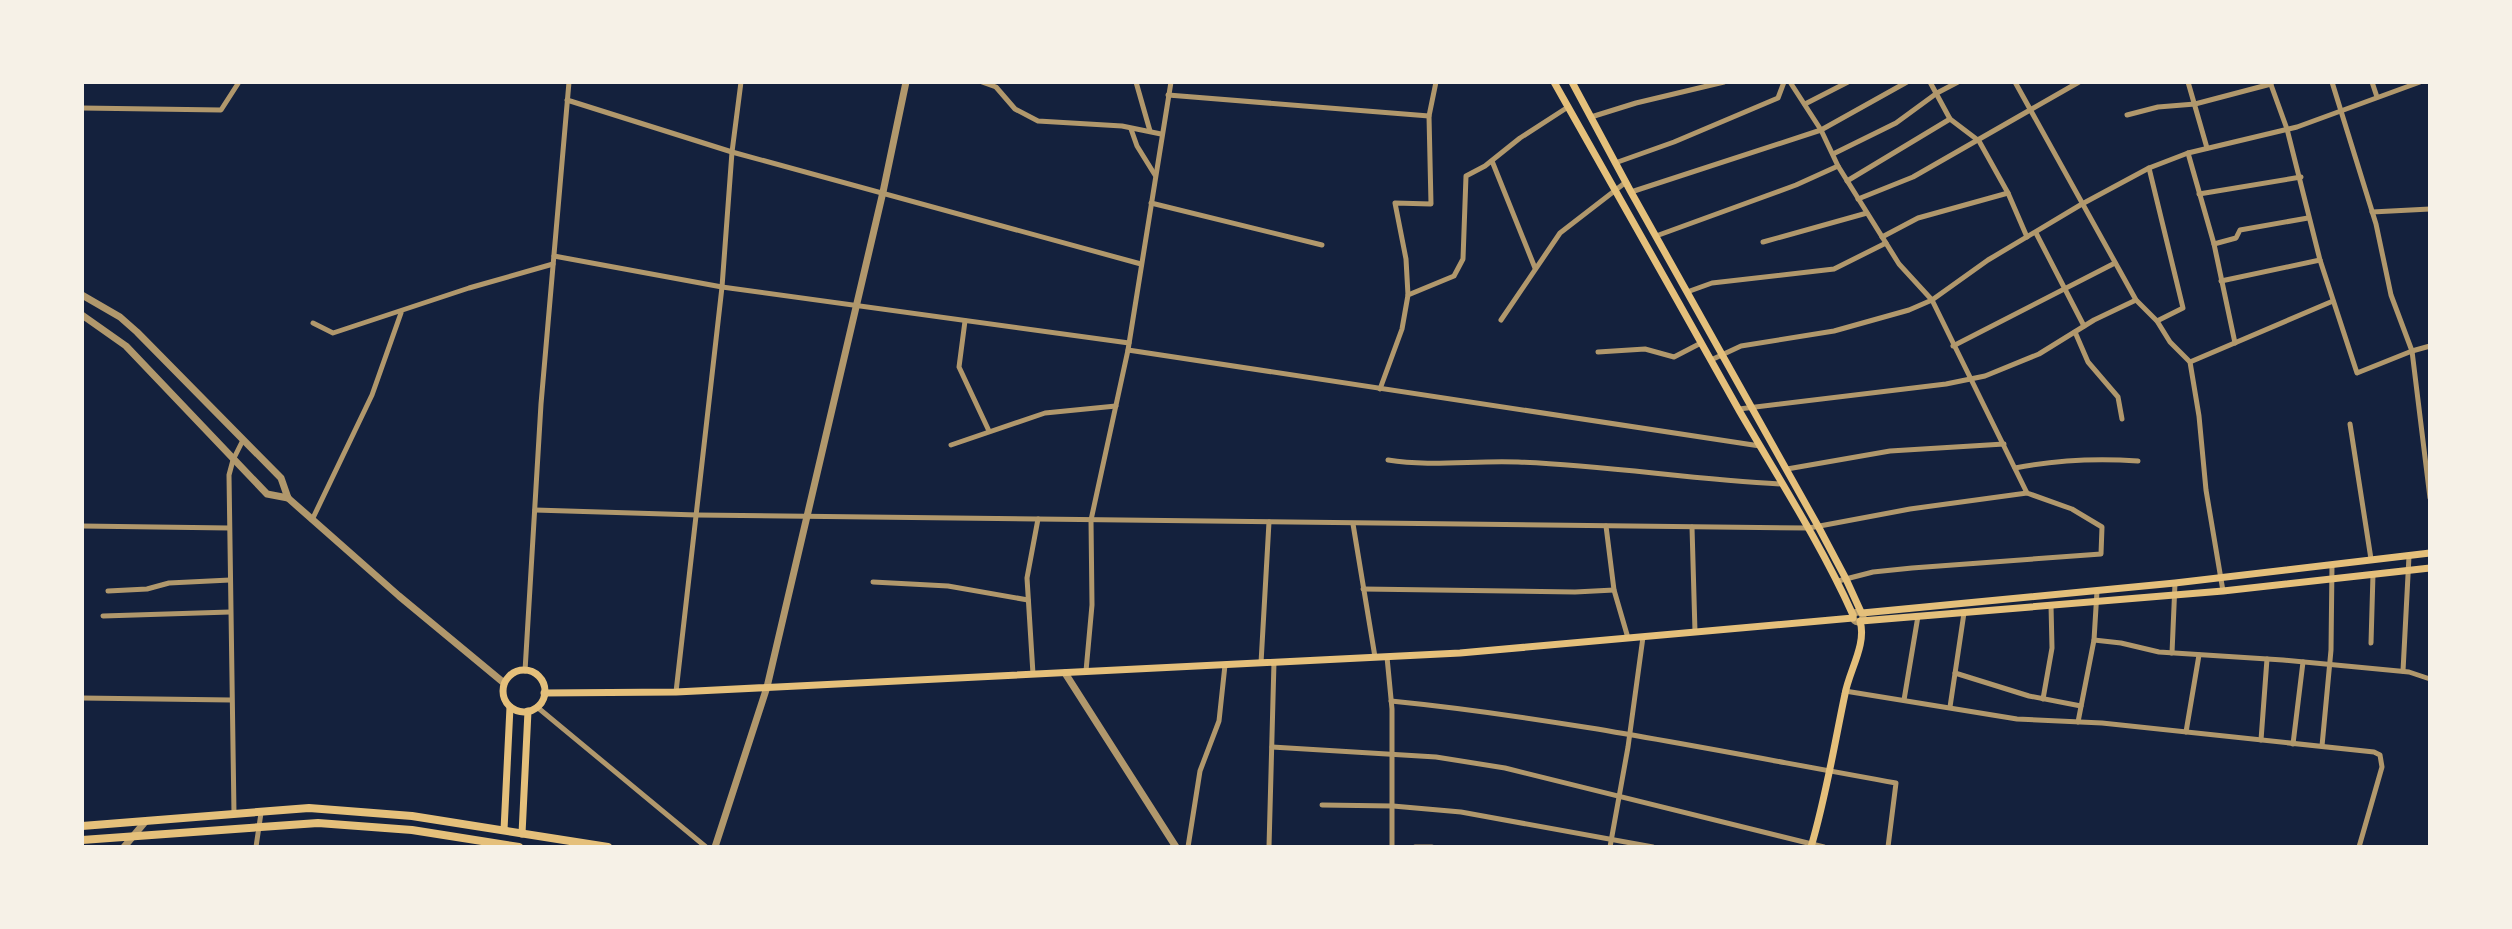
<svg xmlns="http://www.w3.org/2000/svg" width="2512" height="929" font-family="'Nunito Sans',sans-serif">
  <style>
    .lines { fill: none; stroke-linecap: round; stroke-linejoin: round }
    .minor { stroke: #b1986c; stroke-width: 5 }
    .tertiary { stroke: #b1986c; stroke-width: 7 }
    .secondary { stroke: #e5c07b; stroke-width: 7 }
    .primary { stroke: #e5c07b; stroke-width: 8 }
  </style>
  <rect width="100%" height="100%" fill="#14213d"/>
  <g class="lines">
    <g class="minor">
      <polyline points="982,82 996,87 1015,109 1038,121 1122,126 1161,134"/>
      <polyline points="1136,82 1150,131"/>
      <polyline points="1790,82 1821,130 1838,166 1899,264 1932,300 2027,493 2072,509 2102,527 2101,554 1912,568 1873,572 1838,581"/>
      <polyline points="1930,82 1950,119 1979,141 2008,193 2027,237"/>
      <polyline points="2015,82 2136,300 2157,321 2170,342 2190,362 2199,416 2206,490 2223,591"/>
      <polyline points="2188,82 2207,148"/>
      <polyline points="2270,82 2287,129 2320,260 2357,373 2412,351 2430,498"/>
      <polyline points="2332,82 2376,224 2391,295 2412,351 2430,346"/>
      <polyline points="2372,82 2377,97"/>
      <polyline points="1168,95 1429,116"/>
      <polyline points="567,100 732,152 1141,264"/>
      <polyline points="1805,104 1848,82"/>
      <polyline points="82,108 221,110 239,82"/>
      <polyline points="2127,115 2158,107 2195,104 2271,84"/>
      <polyline points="1591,117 1636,103 1724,82"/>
      <polyline points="1131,129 1137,146 1155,175"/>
      <polyline points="2188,153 2214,244 2235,343"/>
      <polyline points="1833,154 1896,123 1937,93 1958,82"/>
      <polyline points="1492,161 1535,268"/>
      <polyline points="1615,163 1674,142 1778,98 1784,82"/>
      <polyline points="2149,168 2183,308 2157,321"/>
      <polyline points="1847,181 1950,119"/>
      <polyline points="1631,192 1821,130 1907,82"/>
      <polyline points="2199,194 2301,177"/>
      <polyline points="1858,199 1913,177 2079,82"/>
      <polyline points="1151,203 1322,245"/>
      <polyline points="2372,212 2430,209"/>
      <polyline points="2036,233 2084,326"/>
      <polyline points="1656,236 1796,185 1838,166"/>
      <polyline points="1882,237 1918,218 2008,193"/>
      <polyline points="1763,242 1867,213"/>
      <polyline points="2214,244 2236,238 2240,230 2308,218"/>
      <polyline points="554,256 722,287 1129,343"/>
      <polyline points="2221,281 2320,260"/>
      <polyline points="1687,292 1712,283 1834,269 1886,243"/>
      <polyline points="1408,295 1406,259 1395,203 1431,204 1429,116 1436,82"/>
      <polyline points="1501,320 1560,233 1626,182"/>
      <polyline points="965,321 959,367 989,431"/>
      <polyline points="313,323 333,333 469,288 553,264"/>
      <polyline points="2075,332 2088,362 2118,397 2122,419"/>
      <polyline points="1953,346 2115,263"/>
      <polyline points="1128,350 1760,446"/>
      <polyline points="1598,352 1645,349 1674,357 1701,343"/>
      <polyline points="1711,360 1741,346 1834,331 1909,310 1932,300 1988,260 2082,204 2149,168 2188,153 2297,127 2420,82"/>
      <polyline points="2190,362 2333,301"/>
      <polyline points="1380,389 1402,329 1408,295 1454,276 1463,259 1466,176 1485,166 1520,138 1568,107"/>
      <polyline points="1739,409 1946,384 1985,376 2039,354 2094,320 2136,300"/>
      <polyline points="2350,424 2371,559"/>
      <polyline points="951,445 1045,413 1116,406"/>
      <path d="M1388,460C1431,467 1475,460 1518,462C1606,465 1694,480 1782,484"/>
      <path d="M2015,468C2056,460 2097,458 2138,461"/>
      <polyline points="1787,469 1890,451 2004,444"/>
      <polyline points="535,510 697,515 1809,528 1910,509 2027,493"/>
      <polyline points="312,520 372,395 401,313"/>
      <polyline points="1353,524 1375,657"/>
      <polyline points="82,526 229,528"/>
      <polyline points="1606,526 1614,590 1628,638"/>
      <polyline points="1692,527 1695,632"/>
      <polyline points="873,582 948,586 1028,600"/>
      <polyline points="1363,589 1575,592 1614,590"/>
      <polyline points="108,591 147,589 169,583 230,580"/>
      <polyline points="103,616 230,612"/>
      <polyline points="2094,640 2121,643 2159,652 2283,660 2409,672 2430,679"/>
      <polyline points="2371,643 2373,574"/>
      <polyline points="2172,653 2175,583"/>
      <polyline points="1387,657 1392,709 1392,847"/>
      <polyline points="1261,663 1269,522"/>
      <polyline points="525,671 541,404 569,82"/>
      <polyline points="1086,671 1092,605 1091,520 1128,350 1171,82"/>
      <polyline points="2403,671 2409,556"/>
      <polyline points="1955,673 2029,696 2081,706"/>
      <polyline points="1033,674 1027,578 1038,519"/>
      <polyline points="1845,691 2017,719 2102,723 2374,752 2380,755 2382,767 2359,847"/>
      <polyline points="676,692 722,287 732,152 741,82"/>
      <polyline points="82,698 231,700"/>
      <polyline points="2043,699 2052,648 2051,605"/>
      <polyline points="1904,700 1918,616"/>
      <path d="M1391,701C1561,718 1728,753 1896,783L1888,847"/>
      <polyline points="537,707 706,847"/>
      <polyline points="1950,707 1964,613"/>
      <polyline points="2078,722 2094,640 2097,591"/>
      <polyline points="2186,732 2199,655"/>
      <polyline points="2261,740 2267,659"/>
      <polyline points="2293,744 2303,662"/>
      <polyline points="2322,746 2331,650 2332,565"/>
      <polyline points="1272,747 1436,757 1505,768 1824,847"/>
      <polyline points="1322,805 1393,806 1461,812 1653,847"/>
      <polyline points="234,814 229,475 233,460 243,440"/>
      <polyline points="256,847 261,813"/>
      <polyline points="1188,847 1200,771 1219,721 1225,665"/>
      <polyline points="1269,847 1274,662"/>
      <polyline points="1415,847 1432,847"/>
      <polyline points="1610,847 1628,747 1643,637"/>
    </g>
    <g class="tertiary">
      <polyline points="82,295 120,317 137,332 281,478 288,498 399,596 504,683"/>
      <polyline points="82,315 126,346 267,494 288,498"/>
      <circle cx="1858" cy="617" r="5"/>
      <polyline points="1065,673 1176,847"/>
      <polyline points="124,847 145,822"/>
      <polyline points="715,847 767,687 883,192 906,82"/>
    </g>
    <g class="secondary">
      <path d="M1554,82C1617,192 1678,302 1740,412C1779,479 1821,544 1853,615"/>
      <polyline points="1572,82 1631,192 1818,526 1846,579 1861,612"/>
      <polyline points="1862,613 2175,583 2430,553"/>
      <polyline points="1861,621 2223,591 2430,568"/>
      <circle cx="524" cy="691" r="21"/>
      <polyline points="544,693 676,692 1460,653 1853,618"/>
      <polyline points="504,830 510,707"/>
      <polyline points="522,834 528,711"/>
      <path d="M1811,847C1826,797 1834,746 1845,694C1849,671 1867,644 1860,621"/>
    </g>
    <g class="primary">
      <polyline points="82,826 309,808 412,816 608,847"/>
      <polyline points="82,840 318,823 412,830 519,847"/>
    </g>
  </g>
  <rect width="2512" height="929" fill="none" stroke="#f6f1e7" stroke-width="168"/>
</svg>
